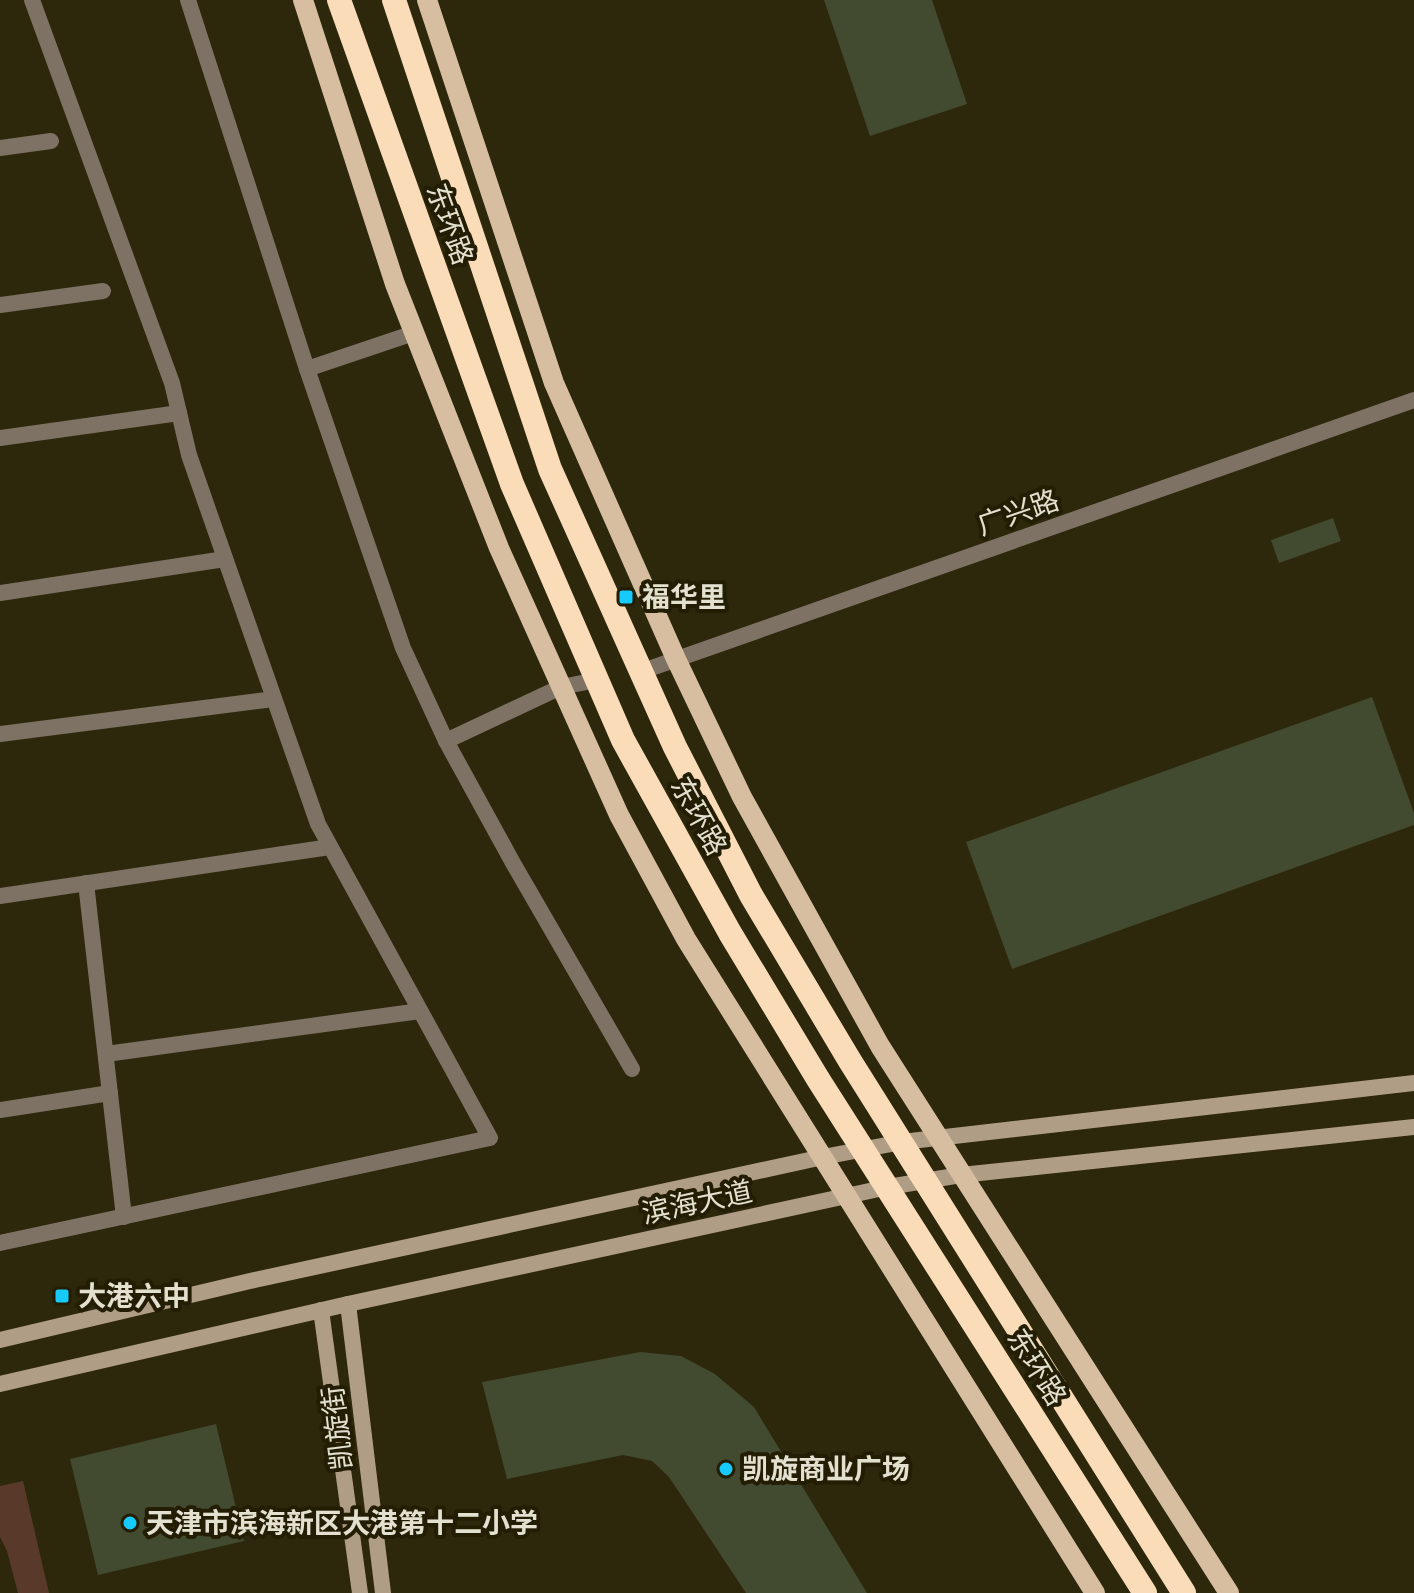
<svg xmlns="http://www.w3.org/2000/svg" width="1414" height="1593" font-family="'Work Sans','Noto Sans SC',sans-serif">
  <style>
    .green { fill: #593a2a }
    .building { fill: #424a30 }
    .lines { fill: none; stroke-linecap: round; stroke-linejoin: round }
    .lane { stroke: #7e7264; stroke-width: 16 }
    .street { stroke: #7e7264; stroke-width: 16 }
    .secondary { stroke: #b09d86; stroke-width: 16 }
    .primary { stroke: #d7bea0; stroke-width: 20 }
    .highway { stroke: #fadcb8; stroke-width: 24 }
    .poi-dot { fill: #16cafb; stroke: #231d03; stroke-width: 3 }
    .labels { text-anchor: middle; stroke-width: 8; stroke-linejoin: round; paint-order: stroke }
    .street-label { font-size: 28px; fill: #e3e0d0; stroke: #231d03 }
    .poi-label { font-size: 28px; font-weight: bold; fill: #e3e0d0; stroke: #231d03; text-anchor: start }
  </style>
  <rect width="100%" height="100%" fill="#2d270c"/>
  <polygon class="green" points="23,1481 49,1593 18,1593 7,1551 0,1537 0,1486"/>
  <g class="building">
    <polygon points="824,0 932,0 967,104 870,136"/>
    <polygon points="1333,518 1341,541 1279,563 1271,540"/>
    <polygon points="1372,697 1414,813 1414,825 1012,969 966,842"/>
    <polygon points="640,1352 681,1356 715,1374 754,1407 867,1593 746,1593 669,1477 652,1461 623,1455 507,1479 482,1382"/>
    <polygon points="216,1424 244,1541 98,1575 70,1459"/>
  </g>
  <g class="lines">
    <g class="lane">
      <polyline points="188,0 307,369 403,648 446,741 513,863 632,1069"/>
      <polyline points="0,148 51,141"/>
      <polyline points="0,305 103,291"/>
      <polyline points="307,369 414,333"/>
      <polyline points="0,438 179,413"/>
      <polyline points="0,593 225,559"/>
      <polyline points="0,734 274,699"/>
      <polyline points="446,741 561,687 597,680"/>
      <polyline points="86,883 124,1217"/>
      <polyline points="0,896 330,847"/>
      <polyline points="106,1054 420,1011"/>
      <polyline points="0,1110 110,1093"/>
      <polyline points="0,1243 490,1138 318,824 189,455 172,383 32,0"/>
    </g>
    <polyline class="street" points="640,672 1414,400"/>
    <g class="secondary">
      <polyline points="348,1304 383,1593"/>
      <polyline points="321,1310 360,1593"/>
      <polyline points="0,1340 250,1281 823,1157 902,1142 1414,1083"/>
      <polyline points="0,1384 348,1304 888,1187 961,1175 1414,1127"/>
    </g>
    <g class="primary">
      <polyline points="303,0 395,284 499,548 619,815 686,939 1095,1593"/>
      <polyline points="427,0 554,383 676,659 742,797 880,1046 1229,1593"/>
    </g>
    <g class="highway">
      <polyline points="339,0 512,484 623,740 730,933 818,1079 1145,1593"/>
      <polyline points="394,0 550,469 675,747 751,895 850,1061 1184,1593"/>
    </g>
  </g>
  <g class="poi-dot">
    <rect x="618" y="589" width="16" height="16" rx="4"/>
    <rect x="54" y="1288" width="16" height="16" rx="4"/>
    <circle cx="726" cy="1469" r="8"/>
    <circle cx="130" cy="1523" r="8"/>
  </g>
  <g class="labels">
    <g class="street-label">
      <text transform="translate(450 224) rotate(70)" y="10">东环路</text>
      <text transform="translate(1018 512) rotate(-19)" y="10">广兴路</text>
      <text transform="translate(699 816) rotate(61)" y="10">东环路</text>
      <text transform="translate(697 1202) rotate(-12)" y="10">滨海大道</text>
      <text transform="translate(1037 1367) rotate(58)" y="10">东环路</text>
      <text transform="translate(337 1428) rotate(-97)" y="10">凯旋街</text>
    </g>
    <g class="poi-label">
      <text x="642" y="607">福华里</text>
      <text x="78" y="1306">大港六中</text>
      <text x="742" y="1479">凯旋商业广场</text>
      <text x="146" y="1533">天津市滨海新区大港第十二小学</text>
    </g>
  </g>
</svg>
